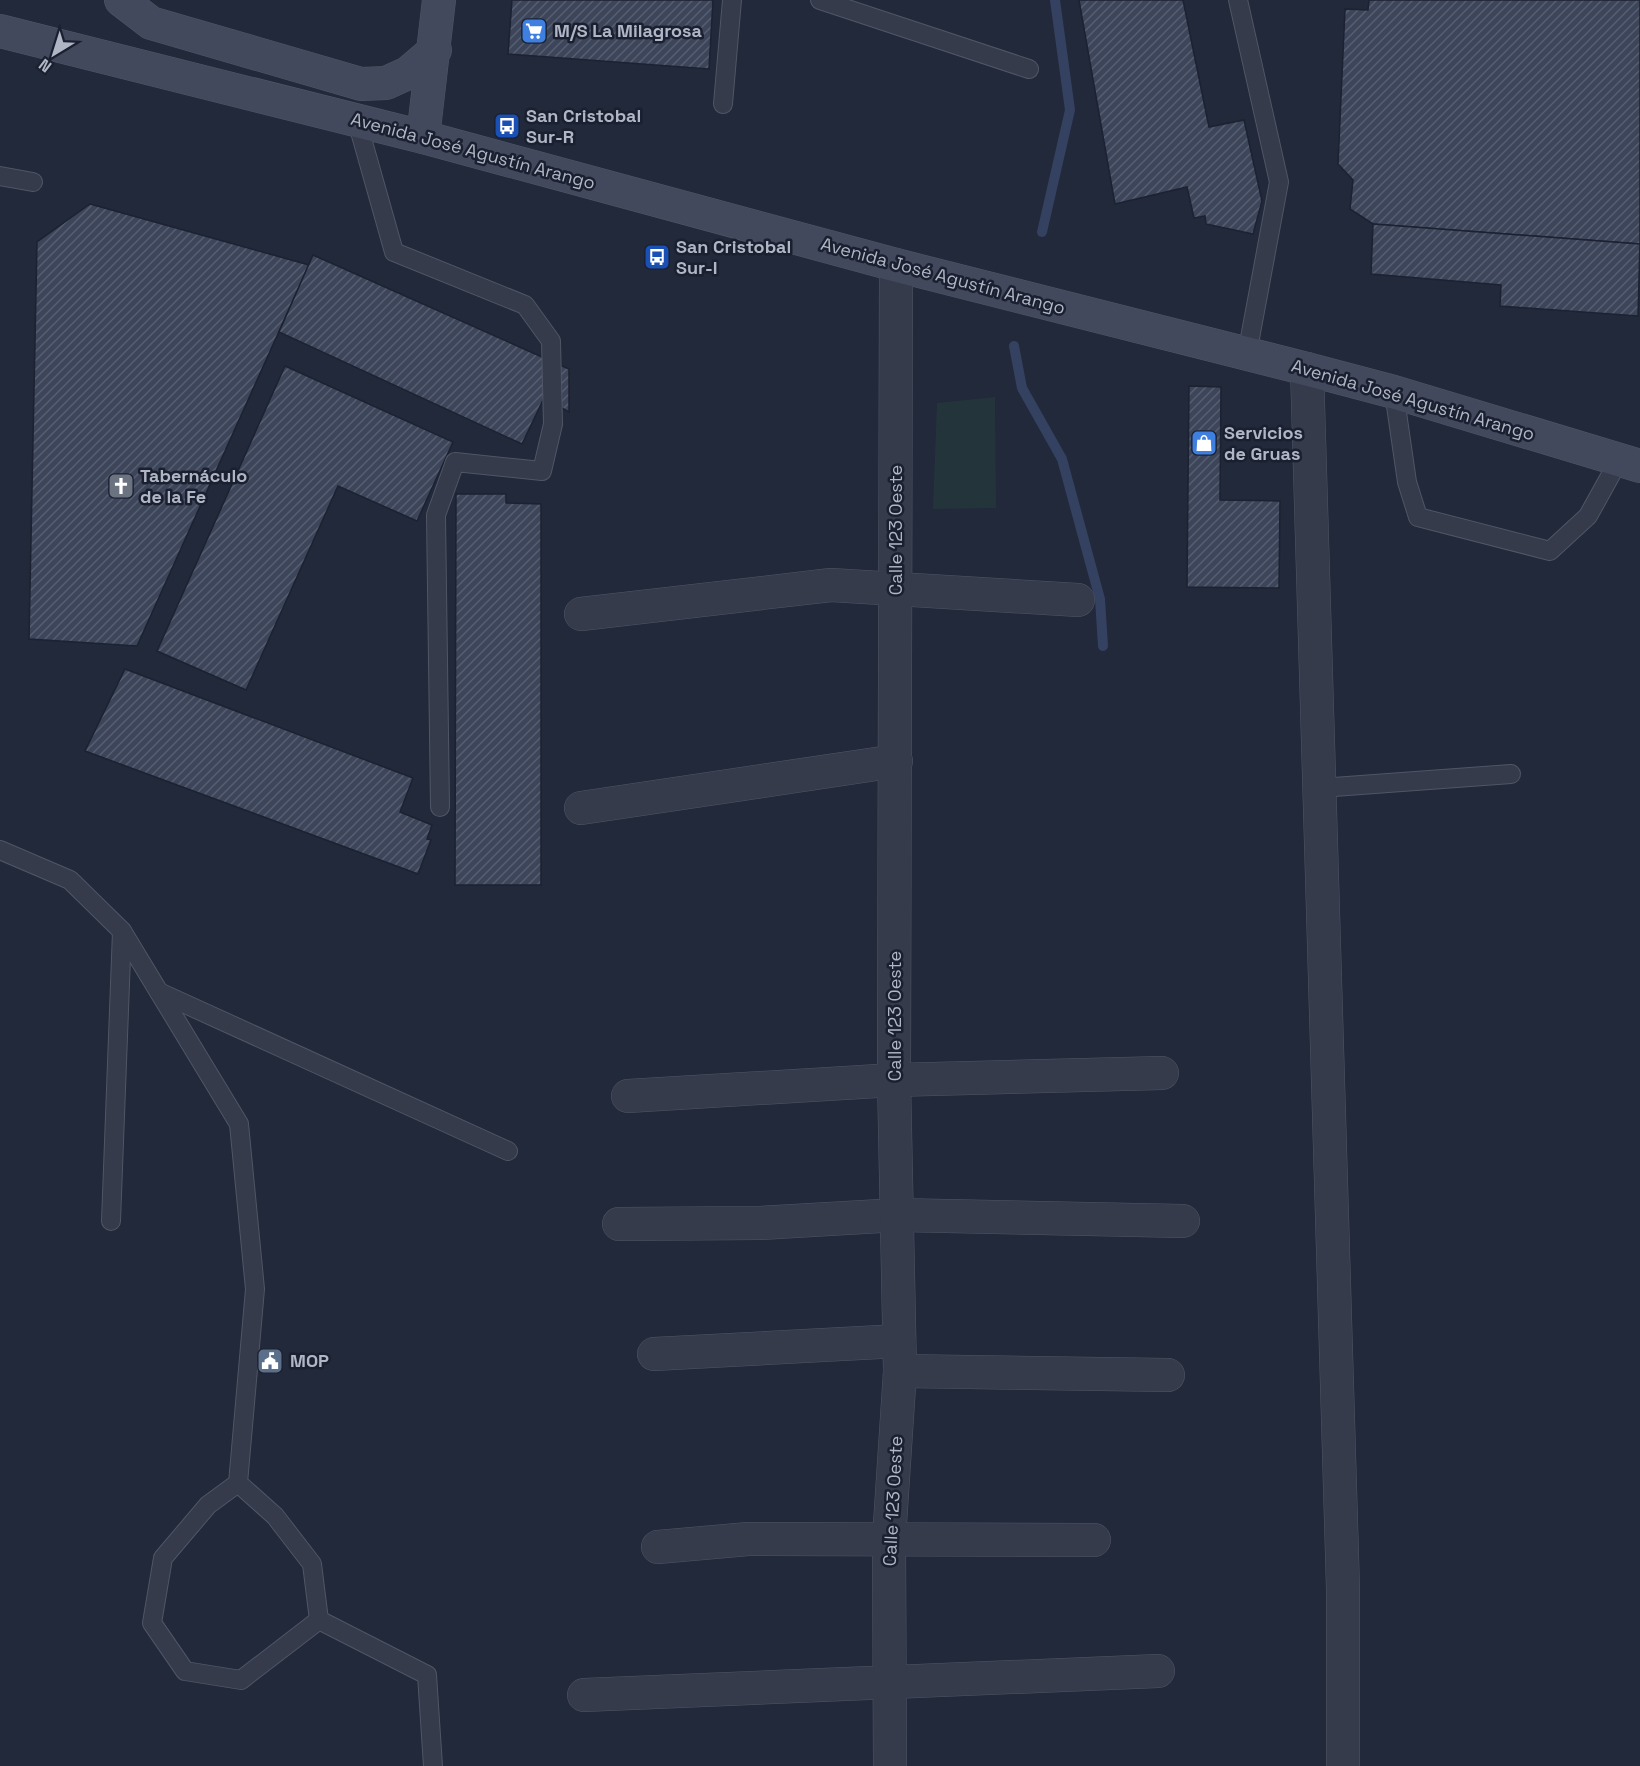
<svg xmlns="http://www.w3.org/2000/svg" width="1640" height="1766" font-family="'Space Grotesk',sans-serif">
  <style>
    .grass { fill: #23353b }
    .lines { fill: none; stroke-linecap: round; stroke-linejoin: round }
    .stream { stroke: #354161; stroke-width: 10 }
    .building { fill: url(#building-hatch); stroke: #1c2231; stroke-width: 1.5 }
    .lane-casing { stroke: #505665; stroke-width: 20 }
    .street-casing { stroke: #505665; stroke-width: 34 }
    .secondary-casing { stroke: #505665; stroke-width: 34 }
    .lane { stroke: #353b4a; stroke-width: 18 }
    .street { stroke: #353b4a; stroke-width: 33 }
    .secondary { stroke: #43495d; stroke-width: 33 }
    .labels { text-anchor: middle; stroke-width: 5; stroke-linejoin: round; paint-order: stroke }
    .poi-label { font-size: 18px; font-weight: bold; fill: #b0b6c6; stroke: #1a202f; text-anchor: start }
    .street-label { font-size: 18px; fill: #b0b6c6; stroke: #1a202f }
  </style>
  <defs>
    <pattern id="building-hatch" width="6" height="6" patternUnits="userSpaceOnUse" patternTransform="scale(1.5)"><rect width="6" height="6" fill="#3d455a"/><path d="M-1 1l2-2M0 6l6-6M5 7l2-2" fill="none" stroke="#565e70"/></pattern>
  </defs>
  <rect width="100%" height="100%" fill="#21293a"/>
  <polygon class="grass" points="995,397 996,508 933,509 937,403"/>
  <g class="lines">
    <g class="stream">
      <polyline points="1042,232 1070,110 1055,0"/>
      <polyline points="1014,346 1022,388 1062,459 1100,599 1103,646"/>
    </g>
  </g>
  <g class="building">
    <polygon points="512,0 713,0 709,69 508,54"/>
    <polygon points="1079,0 1183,0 1209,127 1244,120 1262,201 1253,234 1206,224 1205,216 1194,218 1187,187 1115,204"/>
    <polygon points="1369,0 1640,0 1640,244 1373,224 1350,209 1353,180 1338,164 1345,9 1368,10"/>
    <polygon points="90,204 309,265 137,646 29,639 37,242"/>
    <polygon points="1373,224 1640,244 1638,316 1500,306 1501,285 1371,274"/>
    <polygon points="313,255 569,369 569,412 544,398 522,444 279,332"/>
    <polygon points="285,366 453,442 417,521 338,486 246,690 157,651"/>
    <polygon points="1189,386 1221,387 1220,500 1280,501 1279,588 1187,587"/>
    <polygon points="456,494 506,494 506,503 541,504 541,885 455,885"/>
    <polygon points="125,669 413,778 400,812 432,825 427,839 431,840 418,874 85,751"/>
  </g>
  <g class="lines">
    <g class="lane-casing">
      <g id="lane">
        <polyline points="820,0 1029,69"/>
        <polyline points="1238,0 1279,182 1247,354"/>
        <polyline points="723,104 732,0"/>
        <polyline points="357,121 394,252 525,305 551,341 553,424 542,471 455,462 436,515 440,807"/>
        <polyline points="0,176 33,182"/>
        <polyline points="1394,392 1407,482 1418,517 1550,551 1588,516 1619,460 1627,457"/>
        <polyline points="1320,788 1511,774"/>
        <polyline points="0,850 70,880 122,931 239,1124 255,1289 238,1483 208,1505 163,1558 152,1623 185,1671 241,1680 319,1620 312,1564 275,1516 238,1483"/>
        <polyline points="159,992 508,1151"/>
        <polyline points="111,1221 122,931"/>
        <polyline points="319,1620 427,1675 433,1766"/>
      </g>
    </g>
    <g class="street-casing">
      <g id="street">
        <polyline points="1307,369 1343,1589 1343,1766"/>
        <polyline points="581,614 831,585 1078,600"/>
        <polyline points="581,808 896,761"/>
        <polyline points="628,1096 894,1080 1162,1073"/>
        <polyline points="619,1224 760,1223 898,1215 1183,1221"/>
        <polyline points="654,1354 899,1341"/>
        <polyline points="900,1371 1168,1375"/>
        <polyline points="658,1547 748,1539 1094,1540"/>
        <polyline points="584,1695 1158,1671"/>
        <polyline points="890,1766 889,1539 900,1371 894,1080 896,265"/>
      </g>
    </g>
    <g class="secondary-casing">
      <g id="secondary">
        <polyline points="121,0 151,23 361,84 386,83 408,73 435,50"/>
        <polyline points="0,31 423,137 896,265 1307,369 1394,392 1640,466"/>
        <polyline points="423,137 439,0"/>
      </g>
    </g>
    <use href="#lane" class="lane"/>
    <use href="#street" class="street"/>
    <use href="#secondary" class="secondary"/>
  </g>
  <defs>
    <g id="supermarket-square" transform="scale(1.35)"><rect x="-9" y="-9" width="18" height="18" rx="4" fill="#3f7fe0" stroke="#1a202f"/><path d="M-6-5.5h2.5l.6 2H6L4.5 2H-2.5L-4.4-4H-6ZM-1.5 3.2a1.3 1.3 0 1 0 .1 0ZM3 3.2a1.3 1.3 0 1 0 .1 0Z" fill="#fff"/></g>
    <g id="bus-square" transform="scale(1.35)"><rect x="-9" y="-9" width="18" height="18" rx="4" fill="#1a4fb4" stroke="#1a202f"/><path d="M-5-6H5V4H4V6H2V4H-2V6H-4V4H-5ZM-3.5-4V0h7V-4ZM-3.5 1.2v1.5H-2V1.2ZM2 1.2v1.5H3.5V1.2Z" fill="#fff"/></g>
    <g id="shop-square" transform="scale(1.35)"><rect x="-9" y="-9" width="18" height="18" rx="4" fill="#3f7fe0" stroke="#1a202f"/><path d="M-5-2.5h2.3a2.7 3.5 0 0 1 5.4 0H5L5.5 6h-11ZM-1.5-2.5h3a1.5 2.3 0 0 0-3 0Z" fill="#fff"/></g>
    <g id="church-square" transform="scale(1.35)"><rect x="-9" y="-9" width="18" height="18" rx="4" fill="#6b7280" stroke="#1a202f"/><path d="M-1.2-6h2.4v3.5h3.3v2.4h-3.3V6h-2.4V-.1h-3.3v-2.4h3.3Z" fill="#fff"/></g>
    <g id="civic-square" transform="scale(1.35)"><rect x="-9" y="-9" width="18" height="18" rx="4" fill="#5c6f8a" stroke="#1a202f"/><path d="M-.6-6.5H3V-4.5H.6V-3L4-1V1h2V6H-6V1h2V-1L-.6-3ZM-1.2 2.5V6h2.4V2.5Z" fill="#fff"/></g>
  </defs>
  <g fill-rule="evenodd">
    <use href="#supermarket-square" x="534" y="31"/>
    <use href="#bus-square" x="507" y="126"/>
    <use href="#bus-square" x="657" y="257"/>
    <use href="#shop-square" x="1204" y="443"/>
    <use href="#church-square" x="121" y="486"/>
    <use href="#civic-square" x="270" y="1361"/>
  </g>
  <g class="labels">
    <g class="poi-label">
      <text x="554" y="37">M/S La Milagrosa</text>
      <text x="526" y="122">San Cristobal<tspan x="526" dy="21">Sur-R</tspan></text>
      <text x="676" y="253">San Cristobal<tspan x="676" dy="21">Sur-I</tspan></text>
      <text x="1224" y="439">Servicios<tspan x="1224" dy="21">de Gruas</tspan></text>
      <text x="140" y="482">Tabernáculo<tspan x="140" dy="21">de la Fe</tspan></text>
      <text x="290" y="1367">MOP</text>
    </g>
    <g class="street-label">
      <text transform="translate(473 151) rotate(15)" y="6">Avenida José Agustín Arango</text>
      <text transform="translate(943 276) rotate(15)" y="6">Avenida José Agustín Arango</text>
      <text transform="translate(1413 400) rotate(16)" y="6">Avenida José Agustín Arango</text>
      <text transform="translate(896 530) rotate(-90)" y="6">Calle 123 Oeste</text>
      <text transform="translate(895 1016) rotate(-90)" y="6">Calle 123 Oeste</text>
      <text transform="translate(893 1501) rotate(-87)" y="6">Calle 123 Oeste</text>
    </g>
  </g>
  <g transform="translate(54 54) rotate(218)" stroke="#1a202f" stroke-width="4.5" paint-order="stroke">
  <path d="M0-4.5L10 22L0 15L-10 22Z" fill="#b0b6c6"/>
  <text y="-9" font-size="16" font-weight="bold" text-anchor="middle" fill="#b0b6c6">N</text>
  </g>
</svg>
